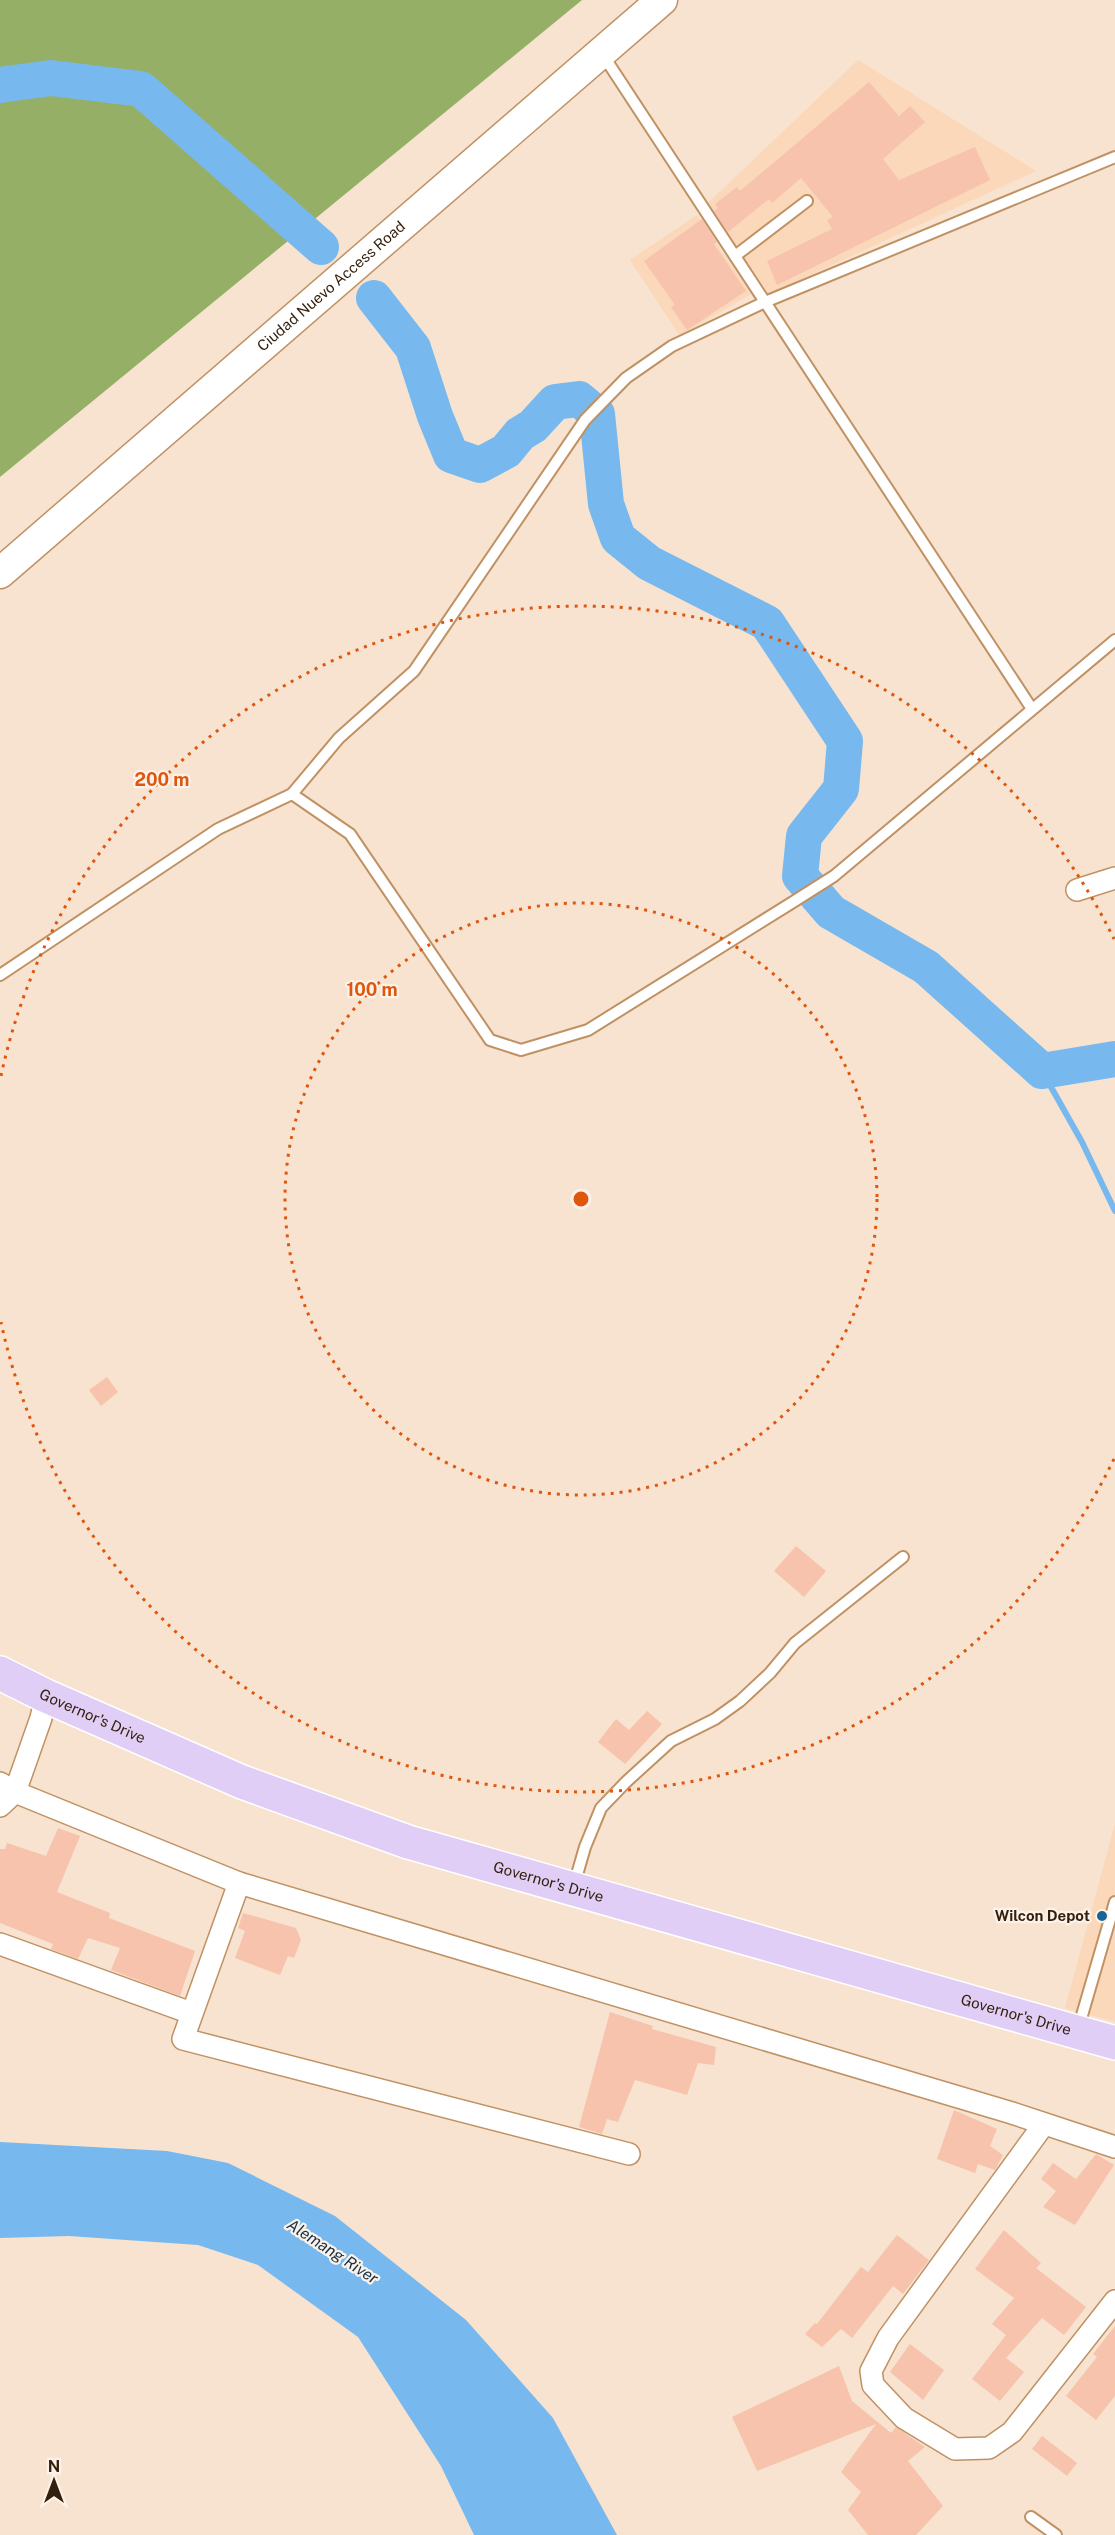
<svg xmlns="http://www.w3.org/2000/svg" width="1115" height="2535" font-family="'Public Sans',sans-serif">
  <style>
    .built { fill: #fad8b9 }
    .forest { fill: #96af66 }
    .water { fill: #77b8ee }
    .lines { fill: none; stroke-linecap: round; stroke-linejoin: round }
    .stream { stroke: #77b8ee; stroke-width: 6 }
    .river { stroke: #77b8ee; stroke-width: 36 }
    .building { fill: #f7c3ac }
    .lane-casing { stroke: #c09163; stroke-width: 14 }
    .street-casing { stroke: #c09163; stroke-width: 24 }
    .secondary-casing { stroke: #c09163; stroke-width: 33 }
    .primary-casing { stroke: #fff; stroke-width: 36 }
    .lane { stroke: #fff; stroke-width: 10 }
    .street { stroke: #fff; stroke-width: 21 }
    .secondary { stroke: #fff; stroke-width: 30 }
    .primary { stroke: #e0cef6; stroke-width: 33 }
    .ring { fill: none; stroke: #df560c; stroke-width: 3; stroke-dasharray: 3 6 }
    .poi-dot { fill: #196397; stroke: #fdf2e9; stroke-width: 2 }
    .labels { text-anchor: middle; stroke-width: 4.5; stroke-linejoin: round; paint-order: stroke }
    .street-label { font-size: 15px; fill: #321f0c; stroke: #fdf2e9 }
    .poi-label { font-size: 15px; font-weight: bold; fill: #321f0c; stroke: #fdf2e9; text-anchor: end }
    .water-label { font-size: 16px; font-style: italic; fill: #153248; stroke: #fdf2e9 }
    .centre { fill: #df560c; stroke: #fdf2e9; stroke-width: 3 }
    .ring-label { font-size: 18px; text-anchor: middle; font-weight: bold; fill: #df560c; stroke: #fdf2e9; stroke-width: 4.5; stroke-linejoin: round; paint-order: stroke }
  </style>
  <rect width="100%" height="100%" fill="#f7e3d0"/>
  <g class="built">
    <polygon points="858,60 1036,171 769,294 707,204"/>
    <polygon points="697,215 751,294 680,336 630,260"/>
    <polygon points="1115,1824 1115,2022 1065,2008"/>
  </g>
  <polygon class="forest" points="0,0 582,0 0,477"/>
  <polygon class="water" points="0,2142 167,2151 228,2163 335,2216 466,2320 553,2418 617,2535 474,2535 441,2466 358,2337 258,2265 198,2245 69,2236 0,2238"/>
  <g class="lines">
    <polyline class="stream" points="1042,1071 1082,1142 1115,1211"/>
    <g class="river">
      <polyline points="0,85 51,78 141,89 321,247"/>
      <polyline points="374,298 413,348 435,416 451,455 480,465 506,451 520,434 533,426 555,402 579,399 597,414 606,504 618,538 649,563 767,623 845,741 841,789 804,836 800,876 831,912 926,967 1042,1071 1115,1059"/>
    </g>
  </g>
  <g class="building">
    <polygon points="869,82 899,116 910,106 925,122 883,159 899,180 975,147 990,180 777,285 767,261 832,229 827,220 833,217 801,178 772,203 769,199 728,232 714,211 718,208 715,204 737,187 740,191"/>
    <polygon points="702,219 717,242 714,244 746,291 687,330 671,307 675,305 644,261"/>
    <polygon points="107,1377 118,1392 101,1406 89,1390"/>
    <polygon points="796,1546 826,1571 804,1597 774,1571"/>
    <polygon points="647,1711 662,1724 625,1764 598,1742 616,1719 629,1730"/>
    <polygon points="58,1828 80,1836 57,1892 110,1913 109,1918 195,1951 180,1996 111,1970 120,1948 88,1938 78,1959 51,1949 53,1944 0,1923 0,1849 5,1849 7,1843 46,1856"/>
    <polygon points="243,1913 296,1928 301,1940 294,1958 288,1956 280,1975 235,1958 245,1931 238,1928"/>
    <polygon points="610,2012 653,2026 652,2029 716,2047 714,2065 698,2063 687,2095 635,2080 618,2122 607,2119 602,2134 579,2127"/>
    <polygon points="954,2110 997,2129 990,2146 1003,2155 995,2170 978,2164 975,2173 937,2159"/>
    <polygon points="1096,2154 1114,2165 1075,2225 1043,2207 1056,2191 1041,2179 1053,2163 1076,2179"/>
    <polygon points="1004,2230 1041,2263 1036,2268 1086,2307 1064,2335 1042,2318 1006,2358 1024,2372 1000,2401 972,2379 1006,2335 992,2324 1014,2298 975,2269"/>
    <polygon points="897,2235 929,2260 903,2294 893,2286 852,2338 841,2329 822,2347 805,2334 815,2323 817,2324 861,2267 868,2272"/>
    <polygon points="1115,2326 1115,2396 1096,2420 1066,2396 1097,2357 1093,2354"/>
    <polygon points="910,2344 944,2370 923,2400 890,2372"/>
    <polygon points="839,2366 852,2401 891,2433 896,2427 925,2447 908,2461 943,2506 916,2535 868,2535 848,2510 861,2492 841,2472 876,2424 757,2471 732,2417"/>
    <polygon points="1042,2436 1077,2463 1067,2476 1032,2449"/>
  </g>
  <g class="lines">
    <g class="lane-casing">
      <g id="lane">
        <polyline points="603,55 1032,709"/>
        <polyline points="735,256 807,201"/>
        <polyline points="292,794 350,834 490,1040 521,1050 588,1030 793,902 834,876 1115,640"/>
        <polyline points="0,975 218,829 292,794 339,738 414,671 585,420 626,378 672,346 765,302 1115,157"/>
        <polyline points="574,1885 585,1847 601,1808 626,1782 671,1741 715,1719 740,1701 770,1673 795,1643 903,1557"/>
        <polyline points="1078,2029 1115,1902"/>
        <polyline points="1031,2517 1056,2535"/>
      </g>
    </g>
    <g class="street-casing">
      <g id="street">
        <polyline points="1077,890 1115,878"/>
        <polyline points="46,1696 41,1718 15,1792 239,1883 1012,2113 1115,2147"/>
        <polyline points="0,1783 15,1792 0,1806"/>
        <polyline points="239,1883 183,2039 629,2154"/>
        <polyline points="0,1944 191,2013"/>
        <polyline points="1044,2124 888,2338 871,2371 873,2385 904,2418 955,2449 989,2448 1012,2432 1115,2301"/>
      </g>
    </g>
    <g class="secondary-casing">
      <g id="secondary">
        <path id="s1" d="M0,573L662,0"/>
      </g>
    </g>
    <g class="primary-casing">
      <g id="primary">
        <path id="s2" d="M0,1673L46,1696L242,1782L408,1842L1115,2043"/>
      </g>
    </g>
    <use href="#lane" class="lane"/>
    <use href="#street" class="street"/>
    <use href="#secondary" class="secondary"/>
    <use href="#primary" class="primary"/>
  </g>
  <g class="ring">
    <circle cx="581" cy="1199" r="296"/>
    <path d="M1114 1459A593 593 0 0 1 1 1322M1 1076A593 593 0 0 1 1114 939"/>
  </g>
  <circle class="poi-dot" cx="1102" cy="1916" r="6"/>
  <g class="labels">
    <g class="street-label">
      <text dy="5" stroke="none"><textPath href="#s1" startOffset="438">Ciudad Nuevo Access Road</textPath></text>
      <text dy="5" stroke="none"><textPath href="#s2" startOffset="102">Governor's Drive</textPath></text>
      <text dy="5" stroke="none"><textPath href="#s2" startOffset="588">Governor's Drive</textPath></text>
      <text dy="5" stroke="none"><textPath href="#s2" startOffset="1074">Governor's Drive</textPath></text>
    </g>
    <g class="poi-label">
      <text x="1090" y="1921">Wilcon Depot</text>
    </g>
    <g class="water-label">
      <text transform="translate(333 2251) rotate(33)" y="6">Alemang River</text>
    </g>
  </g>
  <circle cx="581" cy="1199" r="9" class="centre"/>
  <g class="ring-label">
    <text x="162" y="786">200 m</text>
    <text x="372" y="996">100 m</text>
  </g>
  <g transform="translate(54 2481)" stroke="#fdf2e9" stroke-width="4.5" paint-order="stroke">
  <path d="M0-4.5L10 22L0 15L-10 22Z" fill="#321f0c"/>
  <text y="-9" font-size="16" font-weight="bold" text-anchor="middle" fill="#321f0c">N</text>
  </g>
</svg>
